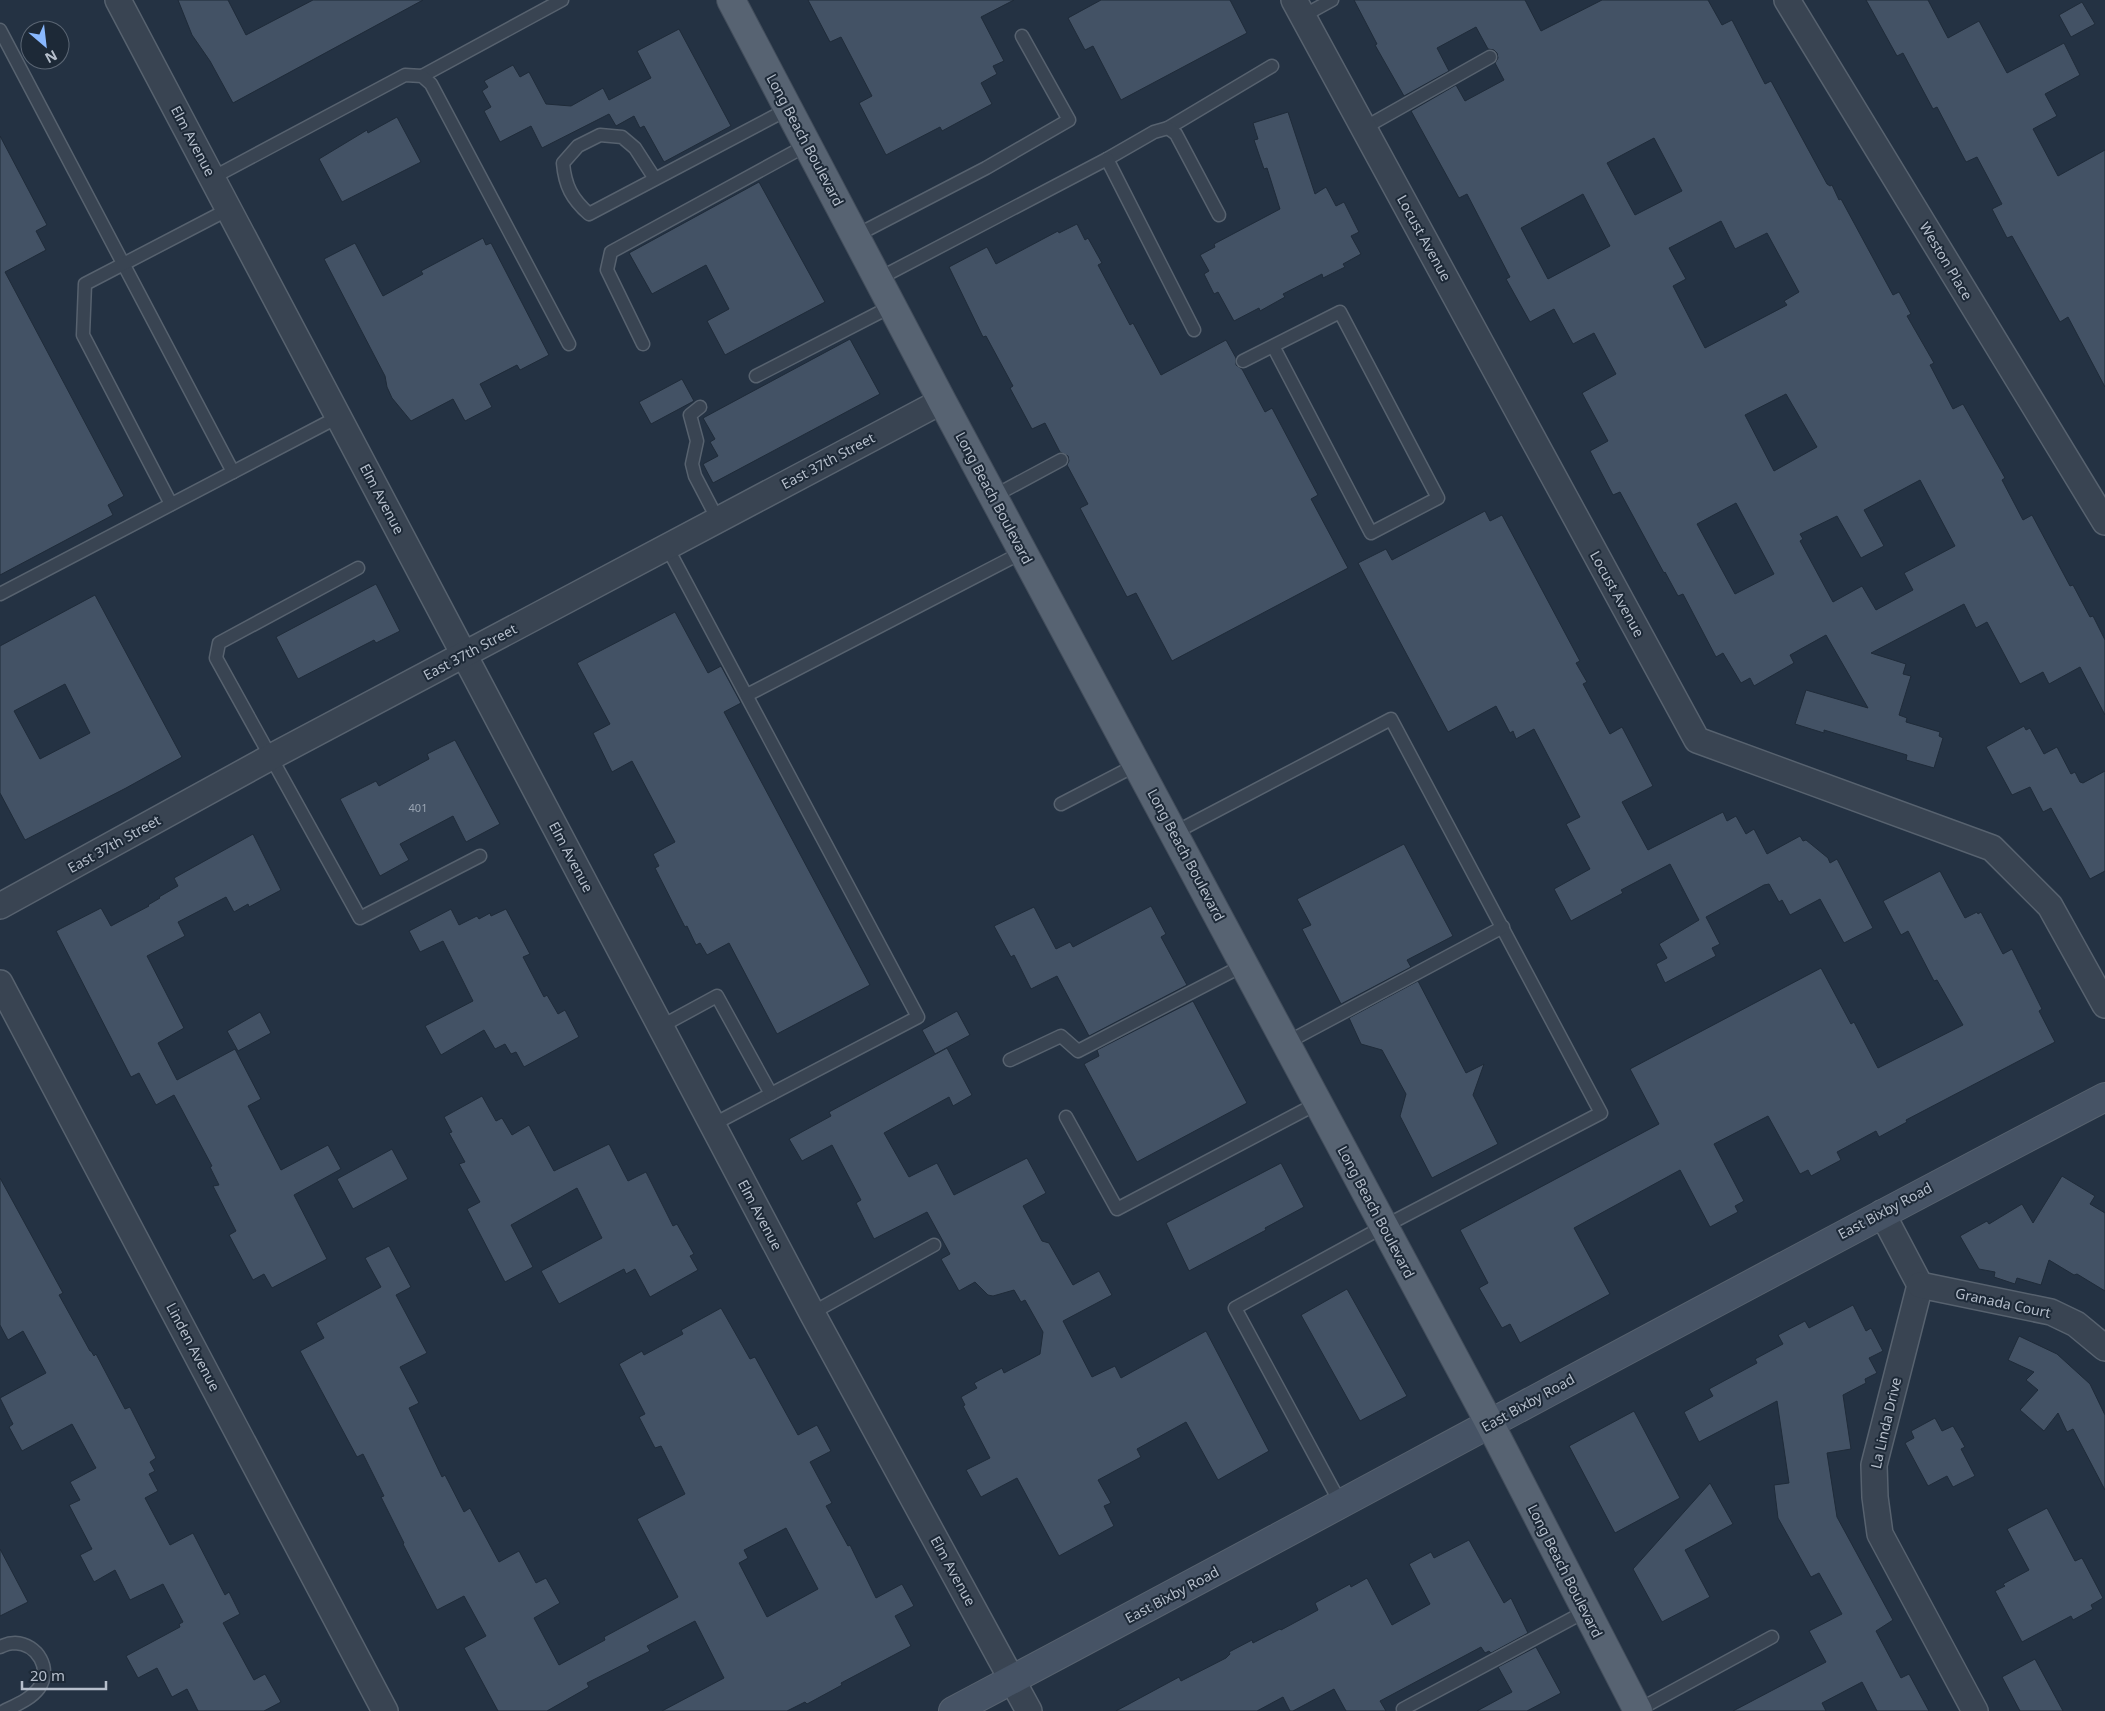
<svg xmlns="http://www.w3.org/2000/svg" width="2105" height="1711" font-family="'Noto Sans',sans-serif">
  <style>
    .building { fill: #435265; stroke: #1f2b39; fill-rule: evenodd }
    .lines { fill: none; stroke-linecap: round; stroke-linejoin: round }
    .lane-casing { stroke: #57626f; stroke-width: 15 }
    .street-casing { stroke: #57626f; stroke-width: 28 }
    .secondary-casing { stroke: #57626f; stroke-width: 30 }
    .primary-casing { stroke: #424d5b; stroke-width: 30 }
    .lane { stroke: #394452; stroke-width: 12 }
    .street { stroke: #394452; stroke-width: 25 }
    .secondary { stroke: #465365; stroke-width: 28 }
    .primary { stroke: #576372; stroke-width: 28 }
    .labels { text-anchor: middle; stroke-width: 4; stroke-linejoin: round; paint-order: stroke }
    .number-label { font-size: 11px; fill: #99a4b2 }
    .street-label { font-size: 14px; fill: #b6bfcc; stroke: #1d2937 }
  </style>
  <rect width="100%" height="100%" fill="#243243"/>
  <g class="building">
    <polygon points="178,0 228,0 246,35 313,0 423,0 233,103 210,61 192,35"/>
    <polygon points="808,0 1014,0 981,17 1004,61 993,66 997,74 981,83 992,104 942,131 940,127 886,155 859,103 872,96 841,37 830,42"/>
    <polygon points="1101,0 1230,0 1247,33 1121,100 1093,46 1085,50 1068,18"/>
    <path d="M1354,0H1525L1541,31L1602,0H1708L1722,25L1732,20L1765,84L1771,81L1827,184L1830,186L1832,185L1839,200L1841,199L1893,295L1899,292L1911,314L1907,316L1934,363L1930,365L1953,409L1963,404L2005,478L2002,480L2023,520L2032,515L2070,586L2073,585L2090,617L2093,616L2105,640V715L2080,667L2049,684L2043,672L2020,684L1987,622L1976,628L1964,604L1871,653L1906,664L1903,674L1911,676L1899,715L1907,718L1906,722L1940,732L1939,736L1943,738L1934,768L1906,760L1907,755L1824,730V733L1795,724L1806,690L1868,708L1826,635L1790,655L1794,663L1754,686L1750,678L1741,683L1723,653L1716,657L1683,594L1678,596L1665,572L1664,573L1620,492L1613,495L1590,451L1608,441L1582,393L1616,374L1594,333L1573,344L1554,309L1530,322L1506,279L1510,277L1467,194L1459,198L1411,111L1456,85L1465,101L1504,80L1495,63L1498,58L1497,53L1494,50L1488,49L1476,27L1437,48L1449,71L1404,96L1375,45L1377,44ZM1654,138L1682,191L1635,215L1607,163ZM1583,194L1610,246L1548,279L1521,228ZM1721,221L1735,249L1767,233L1799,292L1784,301L1787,305L1705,348L1673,286L1686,279L1669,248ZM1786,394L1817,447L1774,471L1745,415ZM1920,480L1955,546L1904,573L1913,590L1876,610L1862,586L1833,602L1800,541L1803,539L1800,534L1837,516L1861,558L1884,546L1864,510ZM1736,503L1774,574L1735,594L1697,524Z"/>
    <polygon points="1866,0 1928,0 1948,38 1979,21 2007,73 2064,43 2080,75 2045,94 2057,116 2033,129 2058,176 2105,150 2105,387 2068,317 2060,322 2012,236 2007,238 1992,209 2002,204 1977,157 1966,162 1937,107 1933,109 1903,53 1897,56"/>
    <polygon points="2082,2 2095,24 2071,37 2059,15"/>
    <polygon points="679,29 731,126 664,162 644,126 640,128 634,116 616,126 609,114 542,148 531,126 500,142 484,111 491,107 482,91 488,87 484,81 513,65 520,77 529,72 546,104 571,106 603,88 609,100 651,78 637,51"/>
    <polygon points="1288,112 1315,194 1326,187 1336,206 1344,202 1359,232 1351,236 1361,254 1343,264 1345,267 1323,278 1322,274 1283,294 1285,297 1260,311 1259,308 1234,321 1218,292 1214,294 1204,274 1209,271 1200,255 1215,247 1214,244 1280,209 1267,168 1264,169 1254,140 1258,139 1253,123"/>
    <polygon points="397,117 421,162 342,202 319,159 367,130 368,133"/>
    <polygon points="0,136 47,225 36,231 46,250 5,272 124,496 108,505 113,515 0,575"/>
    <polygon points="759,182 825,302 725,355 707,321 729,309 706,265 652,294 629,253"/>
    <polygon points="1077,224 1085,240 1088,238 1102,263 1098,265 1130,325 1133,323 1161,375 1226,340 1236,358 1236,365 1242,369 1265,412 1272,408 1318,495 1311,499 1348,568 1172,661 1136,593 1127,597 1080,508 1088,504 1067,465 1069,461 1068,456 1060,452 1045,423 1032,429 1010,388 1013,386 986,336 983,337 949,267 987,247 996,264 1058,231 1059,233"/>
    <polygon points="483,238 486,245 491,243 549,355 520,370 517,365 480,384 492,407 465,421 453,399 411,421 392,398 387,387 385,376 324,259 355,243 383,296 423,274 421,271"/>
    <polygon points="850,339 880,394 713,483 703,464 718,456 710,442 715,439 703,418"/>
    <polygon points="682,379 694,401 651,424 639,402"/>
    <polygon points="1485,511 1490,521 1502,515 1580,661 1576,663 1587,682 1583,684 1610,734 1622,727 1653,786 1622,802 1648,850 1723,812 1727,821 1736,816 1746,834 1754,829 1767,854 1800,836 1803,841 1806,840 1828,858 1830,863 1837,859 1873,928 1844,943 1820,899 1790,915 1782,900 1779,902 1769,884 1764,885 1706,917 1720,944 1712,948 1716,956 1665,983 1656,964 1667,958 1659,944 1699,920 1670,864 1621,890 1623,893 1571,921 1554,889 1590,869 1566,824 1580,817 1534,729 1516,739 1513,731 1510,733 1496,706 1448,732 1358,563 1386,549 1392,560"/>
    <polygon points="376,584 400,631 376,643 374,640 298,679 276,637"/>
    <path d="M95,595L182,757L126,788L25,840L0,793V646ZM65,684L90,733L40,759L14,711Z"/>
    <polygon points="675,612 708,673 721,666 741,703 724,712 870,985 777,1034 729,943 707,955 700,943 696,945 687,926 685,927 655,868 659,866 653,854 675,842 632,761 612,772 593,733 610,724 577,663"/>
    <polygon points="2024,726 2026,730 2030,728 2044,754 2057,747 2071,774 2075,772 2080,782 2083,783 2105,771 2105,871 2090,879 2051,808 2043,812 2030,787 2012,795 1986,747"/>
    <polygon points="455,740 500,824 466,842 453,816 400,844 409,860 380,876 340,799 376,781 379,786 429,759 427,754"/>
    <polygon points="253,834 281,890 249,907 248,904 234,912 226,897 178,922 185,936 147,956 184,1028 158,1043 177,1080 235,1049 261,1099 248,1106 281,1170 328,1145 341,1169 294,1195 327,1259 272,1288 264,1274 253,1280 229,1235 236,1231 213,1186 219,1185 210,1167 212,1166 174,1095 156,1105 139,1073 131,1077 56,931 101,908 111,926 149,906 148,905 160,898 159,897 178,886 174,878"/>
    <polygon points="1404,844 1453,936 1407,960 1411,967 1341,1004 1302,929 1311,925 1297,899"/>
    <polygon points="1940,871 1965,918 1977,912 1978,914 1981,912 2003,954 2012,949 2042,1009 2039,1011 2055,1042 1906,1120 1907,1122 1879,1137 1876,1131 1837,1152 1841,1160 1811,1176 1808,1170 1800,1174 1768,1116 1714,1144 1744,1201 1735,1206 1738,1212 1710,1227 1680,1170 1574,1228 1610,1294 1520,1343 1510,1324 1502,1328 1479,1288 1488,1283 1460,1230 1659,1124 1630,1069 1821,968 1851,1024 1854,1022 1878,1068 1963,1025 1937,980 1934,981 1908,931 1901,935 1883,901"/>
    <polygon points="1151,906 1166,934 1161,937 1187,985 1089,1036 1057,976 1031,989 1014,955 1011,957 994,926 1034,907 1056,949 1070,942 1073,947"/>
    <polygon points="451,909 459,925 477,916 479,919 490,913 491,916 506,909 530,954 523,957 544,997 547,995 558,1014 565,1010 579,1037 524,1067 516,1052 511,1054 505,1044 495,1049 484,1030 441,1055 425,1026 473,1001 443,941 420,952 409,931"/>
    <polygon points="1418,981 1466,1073 1484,1064 1473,1095 1498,1144 1432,1178 1400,1116 1406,1094 1382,1050 1361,1044 1349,1018"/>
    <polygon points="1193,1001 1247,1103 1137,1162 1084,1064 1099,1056 1097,1050"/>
    <polygon points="957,1011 970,1035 935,1054 922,1030"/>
    <polygon points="260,1012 271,1033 238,1051 227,1031"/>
    <polygon points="947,1048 972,1095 953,1106 949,1097 884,1133 909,1177 937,1163 954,1195 1027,1158 1046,1193 1023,1206 1042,1241 1049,1243 1073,1285 1099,1271 1112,1295 1063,1321 1092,1377 1115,1366 1121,1378 1206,1331 1269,1451 1218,1480 1186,1422 1137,1449 1141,1457 1098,1480 1111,1503 1104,1506 1114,1526 1059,1556 1017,1478 981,1497 966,1470 990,1458 963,1406 965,1405 961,1397 977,1388 974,1383 1002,1368 1004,1373 1040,1354 1043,1332 1025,1300 1021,1302 1014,1290 993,1296 988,1295 975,1282 959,1291 941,1259 950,1254 927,1212 874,1239 856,1203 861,1200 832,1145 802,1161 789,1139 831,1116 829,1112"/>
    <polygon points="482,1096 496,1121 502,1118 512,1135 529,1125 554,1171 609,1144 628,1181 646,1172 673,1226 677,1224 694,1254 690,1256 698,1270 650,1297 635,1269 626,1274 624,1269 559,1304 541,1271 602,1238 577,1188 511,1225 533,1267 505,1282 467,1209 480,1202 459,1164 465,1162 449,1133 452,1132 444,1117"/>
    <polygon points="392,1149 408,1179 353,1209 337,1179"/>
    <polygon points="1281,1163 1304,1207 1265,1228 1266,1230 1189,1271 1166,1223"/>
    <polygon points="2062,1176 2095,1196 2090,1204 2105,1213 2105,1291 2077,1274 2074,1275 2049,1260 2041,1285 2017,1278 2015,1284 1994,1277 1995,1272 1979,1269 1960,1236 1987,1221 1989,1224 2022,1204 2033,1223"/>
    <polygon points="0,1178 63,1293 59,1295 90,1351 91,1351 94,1356 96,1354 125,1409 130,1407 156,1458 150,1462 155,1471 149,1474 158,1491 145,1498 170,1545 193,1533 225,1595 229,1592 240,1614 223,1623 254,1680 265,1674 281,1702 264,1711 198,1711 187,1689 172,1697 157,1668 138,1678 126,1656 180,1627 179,1624 183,1622 163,1584 130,1600 115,1570 94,1582 80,1555 92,1549 69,1505 80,1500 70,1482 96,1468 72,1424 22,1451 9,1427 13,1424 0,1398 46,1373 23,1331 8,1340 0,1325"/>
    <path d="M389,1246L411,1287L396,1295L427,1353L400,1367L419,1403L409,1408L442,1477L445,1475L464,1512L470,1508L499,1562L519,1551L536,1583L546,1578L560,1603L534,1618L559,1665L605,1640L604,1637L678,1597L637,1519L685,1494L661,1446L655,1448L639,1417L645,1414L619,1364L642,1351L644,1355L683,1334L681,1330L721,1308L750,1359L755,1357L798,1435L817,1425L831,1451L810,1462L832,1503L826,1506L848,1546L850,1545L876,1598L902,1584L914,1606L895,1616L911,1646L841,1683L842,1685L807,1704L805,1702L787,1711H662L724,1678L695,1621L647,1646L650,1651L587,1683L589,1687L547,1711H498L464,1648L486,1636L464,1596L437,1610L403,1544L404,1543L381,1497L384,1496L363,1454L357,1457L300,1351L324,1338L316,1323L381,1287L365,1258ZM786,1528L818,1589L767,1617L739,1563L748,1558L744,1550Z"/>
    <polygon points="1347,1289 1407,1396 1360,1421 1301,1315"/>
    <polygon points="1853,1305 1866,1331 1871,1328 1883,1351 1869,1358 1877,1373 1865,1379 1866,1383 1843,1395 1851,1449 1827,1453 1837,1517 1893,1620 1876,1631 1901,1678 1909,1674 1929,1711 1877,1711 1862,1682 1822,1703 1826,1711 1733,1711 1826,1662 1809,1631 1842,1614 1819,1573 1811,1577 1778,1518 1774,1485 1789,1483 1777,1401 1699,1442 1684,1412 1713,1396 1709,1389 1757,1363 1755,1359 1783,1344 1778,1335 1805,1321 1809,1328"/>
    <polygon points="2019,1336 2057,1354 2090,1384 2105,1415 2105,1490 2073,1429 2067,1432 2058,1413 2044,1431 2020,1410 2038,1390 2026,1380 2034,1372 2008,1360"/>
    <polygon points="1634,1411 1680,1498 1615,1533 1569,1446"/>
    <polygon points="1935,1418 1942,1431 1953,1426 1965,1447 1961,1449 1975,1476 1953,1487 1947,1476 1928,1486 1905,1443 1914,1438 1911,1431"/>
    <polygon points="1710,1483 1733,1524 1685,1550 1710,1597 1662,1622 1633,1569"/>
    <polygon points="2047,1508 2075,1561 2082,1558 2103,1598 2091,1605 2093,1609 2073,1620 2071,1616 2022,1642 1995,1591 2005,1586 2003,1584 2029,1570 2007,1529"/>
    <polygon points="1469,1540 1504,1603 1511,1598 1528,1633 1491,1653 1489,1651 1485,1653 1481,1647 1380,1701 1386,1711 1346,1711 1334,1689 1293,1711 1290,1711 1283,1697 1257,1711 1116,1711 1179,1677 1181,1681 1226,1658 1230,1654 1229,1652 1252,1640 1253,1643 1280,1629 1281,1630 1318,1610 1315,1603 1350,1584 1351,1587 1367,1578 1392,1625 1430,1604 1409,1564 1431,1552 1434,1558"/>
    <polygon points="0,1549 28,1602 0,1616"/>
    <polygon points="1536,1647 1561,1693 1527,1711 1477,1711 1512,1692 1498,1667"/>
    <polygon points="2035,1659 2063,1711 2020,1711 2002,1677"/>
  </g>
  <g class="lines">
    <g class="lane-casing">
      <g id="lane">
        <polyline points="1303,16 1332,0"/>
        <polyline points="0,30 233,472"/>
        <polyline points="422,76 562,0"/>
        <polyline points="1168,128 1272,66"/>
        <polyline points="1364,128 1490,57"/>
        <polyline points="1107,159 1154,132 1168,128 1176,134 1219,215"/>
        <polyline points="212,178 405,75 422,76 431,84 569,344"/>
        <path d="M655,179L635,148L622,137L600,135L578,146L563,163C565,186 572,199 589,214L788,109"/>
        <polyline points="855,236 986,168 1069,120 1022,36"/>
        <polyline points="878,279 1107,159 1194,330"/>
        <polyline points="643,344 607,270 611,252 807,145"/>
        <polyline points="1243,361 1340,312 1438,498 1371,533 1273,346"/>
        <polyline points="756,376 892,306"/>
        <polyline points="700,407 690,415 697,441 692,464 695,476 718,520"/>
        <polyline points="994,496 1061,460"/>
        <polyline points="171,504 83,335 85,284 229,209"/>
        <polyline points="667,547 918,1017 712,1125"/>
        <polyline points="358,568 219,643 216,658 360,918 480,856"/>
        <polyline points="0,594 338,417"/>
        <polyline points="747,695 1023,552"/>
        <polyline points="1061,804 1138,764"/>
        <polyline points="1174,833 1391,719 1601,1113 1383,1227 1235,1308 1341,1504"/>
        <polyline points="660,1027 717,996 771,1094"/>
        <polyline points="1286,1043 1503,927"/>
        <polyline points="1010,1060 1061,1036 1078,1051 1244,965"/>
        <polyline points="1066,1117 1117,1209 1318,1103"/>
        <polyline points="812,1313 934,1245"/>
        <path d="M0,1647C4,1645 11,1643 15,1643C38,1644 52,1669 39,1688C31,1699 16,1705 4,1711"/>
        <polyline points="1403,1709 1586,1611"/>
        <polyline points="1638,1710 1772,1637"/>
      </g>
    </g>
    <g class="street-casing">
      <g id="street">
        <polyline points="118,0 812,1313 1029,1711"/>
        <polyline points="1294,0 1697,740 1992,848 2050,906 2105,1005"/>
        <polyline points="1787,0 2105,522"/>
        <polyline points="0,906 271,757 942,401"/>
        <polyline points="0,983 385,1711"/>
        <polyline points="1882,1213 1920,1285 1874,1465 1875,1497 1880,1534 1975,1711"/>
        <polyline points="1920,1285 2051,1312 2076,1324 2105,1348"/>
      </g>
    </g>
    <g class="secondary-casing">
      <path id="secondary" d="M953,1711C1338,1507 1719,1298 2105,1097"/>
    </g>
    <g class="primary-casing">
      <polyline id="primary" points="731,0 942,401 1490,1424 1638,1711"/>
    </g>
    <use href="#lane" class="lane"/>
    <use href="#street" class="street"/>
    <use href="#secondary" class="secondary"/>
    <use href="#primary" class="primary"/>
  </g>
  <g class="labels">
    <g class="number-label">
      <text x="418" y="812">401</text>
    </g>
    <g class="street-label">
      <text transform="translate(805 140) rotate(62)" y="5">Long Beach Boulevard</text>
      <text transform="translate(193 141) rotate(62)" y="5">Elm Avenue</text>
      <text transform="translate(1424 238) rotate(61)" y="5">Locust Avenue</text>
      <text transform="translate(1946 261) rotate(59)" y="5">Weston Place</text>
      <text transform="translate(828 461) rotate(-28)" y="5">East 37th Street</text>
      <text transform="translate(994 498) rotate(62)" y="5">Long Beach Boulevard</text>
      <text transform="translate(382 499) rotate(62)" y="5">Elm Avenue</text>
      <text transform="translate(1617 594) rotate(61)" y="5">Locust Avenue</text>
      <text transform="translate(470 652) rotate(-28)" y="5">East 37th Street</text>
      <text transform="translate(114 844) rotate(-29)" y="5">East 37th Street</text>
      <text transform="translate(1186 855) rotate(62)" y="5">Long Beach Boulevard</text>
      <text transform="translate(571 857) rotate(62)" y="5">Elm Avenue</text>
      <text transform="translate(1885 1211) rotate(-28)" y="5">East Bixby Road</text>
      <text transform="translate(1376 1212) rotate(62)" y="5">Long Beach Boulevard</text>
      <text transform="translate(760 1215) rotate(62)" y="5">Elm Avenue</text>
      <text transform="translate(2003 1303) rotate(12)" y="5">Granada Court</text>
      <text transform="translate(193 1347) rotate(62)" y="5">Linden Avenue</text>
      <text transform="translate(1528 1403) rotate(-29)" y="5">East Bixby Road</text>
      <text transform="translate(1886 1423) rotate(-77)" y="5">La Linda Drive</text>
      <text transform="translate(953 1571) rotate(61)" y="5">Elm Avenue</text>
      <text transform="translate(1565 1571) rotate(63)" y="5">Long Beach Boulevard</text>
      <text transform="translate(1172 1595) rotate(-28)" y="5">East Bixby Road</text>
    </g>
  </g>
  <g transform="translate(45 45) rotate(152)"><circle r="24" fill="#1d2937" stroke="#5a6573"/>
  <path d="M0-4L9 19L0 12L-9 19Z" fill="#89b8fe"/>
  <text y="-8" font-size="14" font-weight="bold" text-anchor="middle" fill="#b6bfcc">N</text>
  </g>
  <path d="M22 1681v8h84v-8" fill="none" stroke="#b6bfcc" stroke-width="2.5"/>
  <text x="30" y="1681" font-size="15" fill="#b6bfcc" stroke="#1d2937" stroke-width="4" paint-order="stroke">20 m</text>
</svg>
